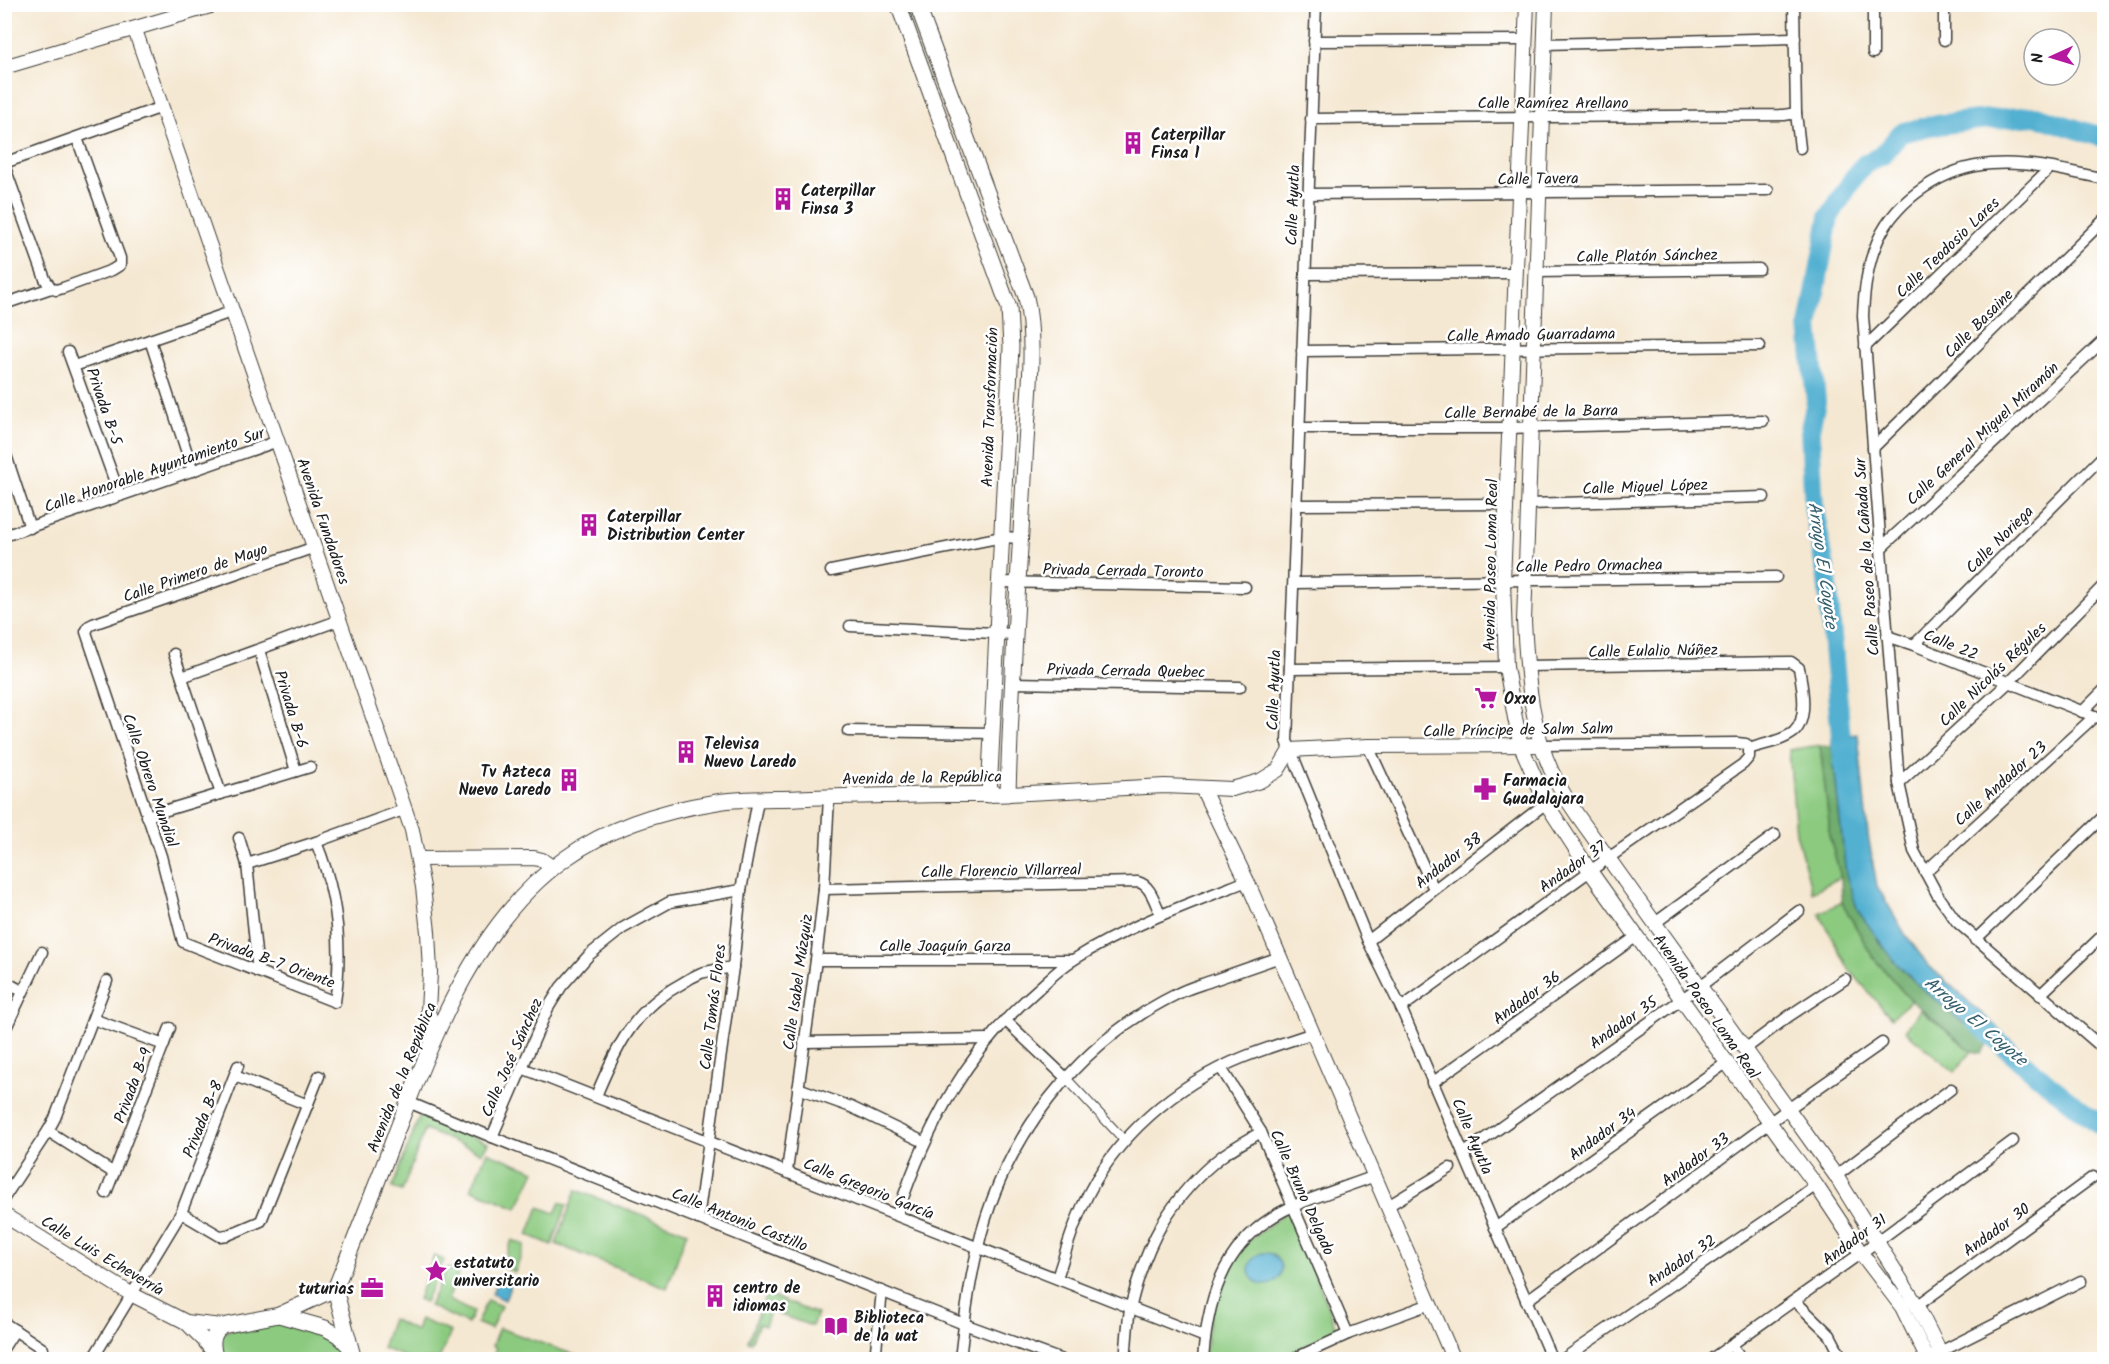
<svg xmlns="http://www.w3.org/2000/svg" width="2109" height="1364" font-family="Kalam,sans-serif">
  <style>
    .green { fill: #8cca80; stroke: #54734e; stroke-width: 1.5 }
    .forest { fill: #71ae6e; stroke: #466545; stroke-width: 1.5 }
    .water { fill: #52b0d1; stroke: #376676; stroke-width: 1.5 }
    .lines { fill: none; stroke-linecap: round; stroke-linejoin: round }
    .river { stroke: #52b0d1; stroke-width: 20 }
    .pedestrian-casing { stroke: #3d3b37; stroke-width: 10 }
    .minor-casing { stroke: #3d3b37; stroke-width: 13 }
    .tertiary-casing { stroke: #3d3b37; stroke-width: 16 }
    .secondary-casing { stroke: #3d3b37; stroke-width: 17 }
    .pedestrian { stroke: #fff; stroke-width: 8 }
    .minor { stroke: #fff; stroke-width: 10 }
    .tertiary { stroke: #fff; stroke-width: 14 }
    .secondary { stroke: #fff; stroke-width: 15 }
    .labels { text-anchor: middle; stroke-width: 5; stroke-linejoin: round; paint-order: stroke }
    .street-label { font-size: 16px; fill: #1c1c1c; stroke: #fff }
    .poi-label { font-size: 16px; font-weight: bold; fill: #1c1c1c; stroke: #fff; text-anchor: start }
    .water-label { font-size: 18px; font-style: italic; fill: #345f6d; stroke: #fff }
  </style>
  <rect width="100%" height="100%" fill="#fff"/>
  <filter id="ink" filterUnits="userSpaceOnUse"><feTurbulence type="fractalNoise" baseFrequency=".0167" numOctaves="2"/><feDisplacementMap in="SourceGraphic" scale="12" xChannelSelector="R" yChannelSelector="G"/><feConvolveMatrix kernelMatrix="1 2 1 2 8 2 1 2 1" color-interpolation-filters="sRGB"/></filter>
  <filter id="wash" filterUnits="userSpaceOnUse"><feTurbulence type="fractalNoise" baseFrequency=".008" numOctaves="4" result="noise"/><feDisplacementMap in="SourceGraphic" scale="24" xChannelSelector="R" yChannelSelector="G"/><feGaussianBlur stdDeviation="1.35" result="paint"/><feColorMatrix in="noise" values="0 0 0 0 0 0 0 0 0 0 0 0 0 0 0 0 0 1.4 0 .05"/><feComposite in="paint" operator="in"/></filter>
  <g filter="url(#wash)">
    <rect width="100%" height="100%" fill="#f5e8d2"/>
    <g class="green">
      <polygon points="1820,745 1829,822 1829,835 1841,877 1812,892 1796,833 1789,750"/>
      <polygon points="1842,902 1872,956 1911,1001 1891,1018 1849,969 1819,913"/>
      <polygon points="1920,1010 1972,1051 1955,1072 1905,1031"/>
      <polygon points="420,1115 488,1143 482,1153 425,1130 402,1191 392,1188"/>
      <polygon points="487,1152 535,1171 517,1208 471,1189"/>
      <polygon points="576,1190 687,1232 667,1288 556,1244"/>
      <polygon points="560,1202 567,1205 552,1245 528,1235 539,1207 555,1213"/>
      <polygon points="1291,1208 1337,1331 1281,1359 1204,1360 1213,1300 1234,1253"/>
      <polygon points="512,1240 525,1245 515,1272 502,1267"/>
      <polygon points="434,1256 444,1260 425,1302 418,1299"/>
      <polygon points="447,1268 459,1273 448,1300 473,1312 468,1324 429,1306"/>
      <polygon points="766,1294 817,1314 812,1326 770,1311 765,1326 759,1324 751,1342 748,1341"/>
      <polygon points="487,1300 501,1306 491,1329 477,1323"/>
      <polygon points="392,1319 416,1331 420,1319 451,1332 439,1359 410,1359 382,1348"/>
      <polygon points="277,1320 328,1332 351,1359 219,1359 217,1333"/>
      <polygon points="499,1328 586,1359 510,1360 504,1357 503,1359 492,1359 496,1348 492,1346"/>
    </g>
    <polygon class="forest" points="1820,745 1832,746 1846,875 1879,942 1894,961 1920,987 1988,1043 1981,1053 1972,1051 1911,1001 1872,956 1842,902 1841,877 1829,835 1829,822"/>
    <g class="water">
      <polygon points="1858,734 1868,835 1877,886 1905,934 1928,965 2001,1031 1990,1045 1920,987 1894,961 1858,911 1846,875 1831,737"/>
      <circle cx="1265" cy="1269" r="16"/>
      <polygon points="500,1275 513,1280 505,1300 492,1294"/>
    </g>
    <g class="lines">
      <g class="river">
        <polyline points="1843,761 1827,578 1814,510 1810,429 1816,402 1809,326 1829,217 1856,174 1866,163 1881,156 1901,133 1929,126 1978,120 2036,116 2104,138"/>
        <polyline points="1975,1021 2048,1084 2104,1128"/>
      </g>
    </g>
  </g>
  <g filter="url(#ink)">
    <g class="lines">
      <g class="pedestrian-casing">
        <polyline id="pedestrian" points="1066,1078 1125,1141"/>
      </g>
      <g class="minor-casing">
        <g id="minor">
          <polyline points="1316,4 1287,741 1368,941 1401,1008 1552,1360"/>
          <polyline points="1794,4 1796,113 1800,148"/>
          <polyline points="1873,4 1873,53"/>
          <polyline points="1944,40 1944,4"/>
          <polyline points="1314,41 1525,40"/>
          <polyline points="1544,44 1795,38"/>
          <polyline points="1311,119 1784,115 1796,113"/>
          <polyline points="4,163 162,107"/>
          <polyline points="4,165 45,279 51,288"/>
          <path d="M2104,179C2068,171 2029,161 1991,164C1945,167 1897,198 1878,240C1867,264 1864,290 1863,316L1899,783L1914,851L1937,894L1957,922L2104,1049"/>
          <polyline points="1308,194 1768,190"/>
          <polyline points="1536,272 1759,269"/>
          <polyline points="1305,274 1516,273"/>
          <polyline points="4,304 51,288 56,290 63,288 112,270 120,265 120,258 77,138"/>
          <polyline points="150,340 193,471"/>
          <polyline points="1865,347 2049,169"/>
          <polyline points="1302,351 1760,346"/>
          <polyline points="68,352 120,496"/>
          <polyline points="74,366 234,311"/>
          <polyline points="1299,428 1509,428 1763,421"/>
          <polyline points="1873,448 2104,220"/>
          <polyline points="4,449 30,528"/>
          <polyline points="1528,504 1764,497"/>
          <polyline points="1297,505 1506,504"/>
          <polyline points="4,536 278,441"/>
          <path d="M315,547L93,624L89,626L86,632L161,856L183,942L335,1002C343,948 337,893 316,842"/>
          <polyline points="1881,548 2104,340"/>
          <polyline points="831,571 1002,537 1021,538"/>
          <polyline points="1001,582 1245,587"/>
          <polyline points="1294,583 1776,577"/>
          <polyline points="850,626 1015,634"/>
          <polyline points="1887,636 1914,645 2104,720"/>
          <polyline points="1914,645 2104,455"/>
          <polyline points="259,650 296,771"/>
          <polyline points="174,654 221,794"/>
          <path d="M1527,666L1791,662L1799,668C1802,685 1809,718 1794,732C1783,741 1763,744 1749,749"/>
          <polyline points="1290,669 1506,667"/>
          <polyline points="182,677 340,620"/>
          <polyline points="1011,683 1240,687"/>
          <polyline points="2082,712 2104,690"/>
          <polyline points="848,731 993,733"/>
          <polyline points="1368,746 1434,889"/>
          <polyline points="1899,783 2008,683 2104,585"/>
          <polyline points="147,816 310,767"/>
          <polyline points="239,838 247,864 258,972"/>
          <polyline points="247,864 316,842 406,809"/>
          <polyline points="1925,872 2095,716"/>
          <path d="M824,889L1138,882C1151,885 1155,904 1161,915"/>
          <polyline points="1655,923 1775,835"/>
          <polyline points="1975,940 2104,816"/>
          <polyline points="1368,941 1546,803"/>
          <polyline points="816,960 1073,960"/>
          <polyline points="4,981 22,991"/>
          <polyline points="2040,995 2104,934"/>
          <polyline points="1401,1008 1590,871 1743,764 1749,757 1749,749 1746,744 1737,743 1542,745"/>
          <polyline points="93,1019 164,1045"/>
          <polyline points="1005,1020 1066,1078"/>
          <polyline points="4,1032 42,952"/>
          <polyline points="804,1042 989,1039"/>
          <polyline points="1745,1049 1789,1016 1845,979"/>
          <polyline points="522,1068 1205,1337"/>
          <polyline points="1221,1068 1261,1132 1348,1334"/>
          <polyline points="235,1076 308,1105"/>
          <polyline points="1432,1083 1637,936"/>
          <polyline points="798,1088 851,1107 924,1142"/>
          <path d="M596,1096C616,1048 633,1010 681,984C687,980 694,976 701,973C712,970 723,969 733,967"/>
          <polyline points="408,1102 492,1137 964,1324 1062,1360"/>
          <polyline points="48,1131 114,1173"/>
          <polyline points="492,1137 548,1008 561,987 589,955 623,928 670,902 741,890"/>
          <polyline points="1463,1154 1699,987 1799,911"/>
          <polyline points="787,1171 816,960 824,889 829,797"/>
          <polyline points="1836,1176 1951,1089"/>
          <polyline points="106,1193 170,1028"/>
          <polyline points="4,1198 48,1131 55,1118 107,981"/>
          <polyline points="1388,1206 1450,1168"/>
          <polyline points="181,1213 220,1236 228,1235 261,1221 319,1076"/>
          <path d="M897,1215C927,1126 966,1051 1038,989C1049,979 1060,968 1073,960C1127,926 1188,904 1247,881"/>
          <polyline points="698,1219 733,967 741,890 758,800"/>
          <polyline points="1495,1228 1726,1063"/>
          <path d="M1057,1278C1065,1254 1072,1228 1083,1205C1113,1138 1176,1084 1244,1057C1266,1048 1290,1041 1313,1033"/>
          <polyline points="1526,1301 1788,1109 1882,1043"/>
          <polyline points="1795,1301 1830,1335 1843,1360"/>
          <polyline points="1917,1306 2093,1177"/>
          <polyline points="4,1323 43,1349"/>
          <polyline points="1731,1345 1743,1360"/>
          <polyline points="4,1347 15,1330"/>
          <polyline points="1928,1358 2081,1281"/>
          <polyline points="92,1360 181,1213 238,1066"/>
          <polyline points="875,1360 882,1291"/>
          <path d="M960,1360C964,1322 969,1284 978,1247C1003,1139 1077,1043 1177,994C1188,988 1200,985 1211,981C1234,973 1257,965 1280,957"/>
          <path d="M1125,1360C1127,1342 1127,1322 1131,1305C1146,1243 1171,1196 1222,1156C1234,1147 1248,1140 1261,1132"/>
          <path d="M1203,1360C1208,1291 1227,1236 1293,1206C1320,1195 1348,1186 1375,1176"/>
          <polyline points="1291,1360 1348,1334 1430,1304"/>
          <polyline points="1562,1360 1790,1204 1816,1185"/>
          <polyline points="1710,1360 1878,1241 2013,1141"/>
        </g>
      </g>
      <g class="tertiary-casing">
        <g id="tertiary">
          <polyline points="1527,4 1503,581 1506,667 1515,718 1521,746 1546,803 1590,871 1785,1144 1816,1185 1861,1253 1902,1307 1928,1360"/>
          <path d="M1546,4L1524,621C1527,676 1531,735 1558,784C1564,795 1571,806 1578,816L1836,1176L1917,1306L1944,1360"/>
          <polyline points="135,30 412,830 423,887 428,932 430,972 428,1012 436,1033"/>
          <polyline points="4,67 217,4"/>
          <polyline points="1202,788 1247,881 1454,1360"/>
          <polyline points="1008,794 1165,786 1232,789 1260,781 1278,770 1290,750 1368,746 1542,745"/>
          <polyline points="419,859 534,858 542,860 553,868"/>
          <polyline points="4,1215 131,1294 186,1322 203,1339 214,1353"/>
          <polyline points="186,1322 222,1326"/>
        </g>
      </g>
      <g class="secondary-casing">
        <g id="secondary">
          <polyline points="898,4 1009,308 1011,347 989,795"/>
          <path d="M335,1289C355,1239 375,1189 394,1138C433,1038 475,922 566,858C609,827 666,810 717,802C744,798 772,799 798,798C868,795 938,795 1008,794C1011,683 1019,572 1025,461C1027,410 1037,345 1026,297L917,4"/>
          <polyline points="335,1289 354,1360"/>
          <polyline points="279,1315 335,1289"/>
          <path d="M216,1360C212,1347 210,1335 222,1326L279,1315L325,1328L338,1335L349,1346"/>
        </g>
      </g>
      <use href="#pedestrian" class="pedestrian"/>
      <use href="#minor" class="minor"/>
      <use href="#tertiary" class="tertiary"/>
      <use href="#secondary" class="secondary"/>
    </g>
  </g>
  <defs>
    <g id="building-bare" transform="scale(1.8)"><path d="M-4-6H4V6H1V3H-1V6H-4ZM-2.5-4.3h1.7v1.8h-1.7ZM.8-4.3h1.7v1.8H.8ZM-2.5-1h1.7V.8h-1.7ZM.8-1h1.7V.8H.8Z" fill="#b5179e" stroke="#fff" stroke-width="2.5" paint-order="stroke"/></g>
    <g id="supermarket-bare" transform="scale(1.8)"><path d="M-6-5.5h2.5l.6 2H6L4.5 2H-2.5L-4.4-4H-6ZM-1.5 3.2a1.3 1.3 0 1 0 .1 0ZM3 3.2a1.3 1.3 0 1 0 .1 0Z" fill="#b5179e" stroke="#fff" stroke-width="2.5" paint-order="stroke"/></g>
    <g id="pharmacy-bare" transform="scale(1.8)"><path d="M-2-6h4v4h4v4h-4v4h-4v-4h-4v-4h4Z" fill="#b5179e" stroke="#fff" stroke-width="2.5" paint-order="stroke"/></g>
    <g id="sight-bare" transform="scale(1.8)"><path d="M0-6L1.8-2.2L6-1.7L2.9 1.2L3.7 5.4L0 3.3L-3.7 5.4L-2.9 1.2L-6-1.7L-1.8-2.2Z" fill="#b5179e" stroke="#fff" stroke-width="2.5" paint-order="stroke"/></g>
    <g id="office-bare" transform="scale(1.8)"><path d="M-6-3h4V-5.5h4V-3h4V5H-6ZM-1-4.5V-3h2v-1.5ZM-6 0V1H6V0Z" fill="#b5179e" stroke="#fff" stroke-width="2.5" paint-order="stroke"/></g>
    <g id="library-bare" transform="scale(1.8)"><path d="M-6-4Q-3-5.5-.7-3.5V5Q-3 3-6 4ZM6-4Q3-5.5 .7-3.5V5Q3 3 6 4Z" fill="#b5179e" stroke="#fff" stroke-width="2.5" paint-order="stroke"/></g>
  </defs>
  <g fill-rule="evenodd">
    <use href="#building-bare" x="1133" y="143"/>
    <use href="#building-bare" x="783" y="199"/>
    <use href="#building-bare" x="589" y="525"/>
    <use href="#supermarket-bare" x="1486" y="698"/>
    <use href="#building-bare" x="686" y="752"/>
    <use href="#building-bare" x="569" y="780"/>
    <use href="#pharmacy-bare" x="1485" y="789"/>
    <use href="#sight-bare" x="436" y="1271"/>
    <use href="#office-bare" x="372" y="1288"/>
    <use href="#building-bare" x="715" y="1296"/>
    <use href="#library-bare" x="836" y="1326"/>
  </g>
  <g class="labels">
    <g class="street-label">
      <text x="1553" y="108">Calle Ramírez Arellano</text>
      <text transform="translate(1538 178) rotate(-1)" y="6">Calle Tavera</text>
      <text transform="translate(1292 205) rotate(-88)" y="6">Calle Ayutla</text>
      <text transform="translate(1947 247) rotate(-44)" y="6">Calle Teodosio Lares</text>
      <text transform="translate(1647 255) rotate(-1)" y="6">Calle Platón Sánchez</text>
      <text transform="translate(1978 323) rotate(-45)" y="6">Calle Basaine</text>
      <text transform="translate(1531 334) rotate(-1)" y="6">Calle Amado Guarradama</text>
      <text transform="translate(105 406) rotate(71)" y="6">Privada B-5</text>
      <text transform="translate(989 407) rotate(-88)" y="6">Avenida Transformación</text>
      <text transform="translate(1531 411) rotate(-1)" y="6">Calle Bernabé de la Barra</text>
      <text transform="translate(1982 433) rotate(-43)" y="6">Calle General Miguel Miramón</text>
      <text transform="translate(154 469) rotate(-19)" y="6">Calle Honorable Ayuntamiento Sur</text>
      <text transform="translate(1645 486) rotate(-2)" y="6">Calle Miguel López</text>
      <text transform="translate(324 521) rotate(71)" y="6">Avenida Fundadores</text>
      <text transform="translate(1999 539) rotate(-45)" y="6">Calle Noriega</text>
      <text transform="translate(1866 557) rotate(-94)" y="6">Calle Paseo de la Cañada Sur</text>
      <text transform="translate(1490 565) rotate(-89)" y="6">Avenida Paseo Loma Real</text>
      <text transform="translate(1589 565) rotate(-1)" y="6">Calle Pedro Ormachea</text>
      <text transform="translate(1123 570) rotate(1)" y="6">Privada Cerrada Toronto</text>
      <text transform="translate(195 572) rotate(-19)" y="6">Calle Primero de Mayo</text>
      <text transform="translate(1951 644) rotate(22)" y="6">Calle 22</text>
      <text transform="translate(1653 650) rotate(-1)" y="6">Calle Eulalio Núñez</text>
      <text transform="translate(1126 670) rotate(1)" y="6">Privada Cerrada Quebec</text>
      <text transform="translate(1992 674) rotate(-44)" y="6">Calle Nicolás Régules</text>
      <text transform="translate(1273 690) rotate(-88)" y="6">Calle Ayutla</text>
      <text transform="translate(292 709) rotate(73)" y="6">Privada B-6</text>
      <text transform="translate(1518 729) rotate(-1)" y="6">Calle Príncipe de Salm Salm</text>
      <text transform="translate(922 777) rotate(-1)" y="6">Avenida de la República</text>
      <text transform="translate(151 780) rotate(71)" y="6">Calle Obrero Mundial</text>
      <text transform="translate(2000 783) rotate(-42)" y="6">Calle Andador 23</text>
      <text transform="translate(1448 860) rotate(-38)" y="6">Andador 38</text>
      <text transform="translate(1572 866) rotate(-35)" y="6">Andador 37</text>
      <text transform="translate(1001 870) rotate(-1)" y="6">Calle Florencio Villarreal</text>
      <text x="945" y="951">Calle Joaquín Garza</text>
      <text transform="translate(272 960) rotate(20)" y="6">Privada B-7 Oriente</text>
      <text transform="translate(797 982) rotate(-82)" y="6">Calle Isabel Múzquiz</text>
      <text transform="translate(1526 997) rotate(-36)" y="6">Andador 36</text>
      <text transform="translate(1707 1006) rotate(55)" y="6">Avenida Paseo Loma Real</text>
      <text transform="translate(712 1007) rotate(-83)" y="6">Calle Tomás Flores</text>
      <text transform="translate(1623 1022) rotate(-35)" y="6">Andador 35</text>
      <text transform="translate(511 1057) rotate(-66)" y="6">Calle José Sánchez</text>
      <text transform="translate(401 1077) rotate(-68)" y="6">Avenida de la República</text>
      <text transform="translate(132 1085) rotate(-69)" y="6">Privada B-9</text>
      <text transform="translate(202 1119) rotate(-68)" y="6">Privada B-8</text>
      <text transform="translate(1602 1133) rotate(-36)" y="6">Andador 34</text>
      <text transform="translate(1473 1136) rotate(67)" y="6">Calle Ayutla</text>
      <text transform="translate(1695 1159) rotate(-36)" y="6">Andador 33</text>
      <text transform="translate(869 1188) rotate(22)" y="6">Calle Gregorio García</text>
      <text transform="translate(1303 1192) rotate(66)" y="6">Calle Bruno Delgado</text>
      <text transform="translate(740 1219) rotate(22)" y="6">Calle Antonio Castillo</text>
      <text transform="translate(1996 1229) rotate(-36)" y="6">Andador 30</text>
      <text transform="translate(1854 1239) rotate(-36)" y="6">Andador 31</text>
      <text transform="translate(103 1255) rotate(31)" y="6">Calle Luis Echeverría</text>
      <text transform="translate(1681 1260) rotate(-34)" y="6">Andador 32</text>
    </g>
    <g class="poi-label">
      <text x="1151" y="140">Caterpillar<tspan x="1151" dy="18">Finsa 1</tspan></text>
      <text x="801" y="196">Caterpillar<tspan x="801" dy="18">Finsa 3</tspan></text>
      <text x="607" y="522">Caterpillar<tspan x="607" dy="18">Distribution Center</tspan></text>
      <text x="1504" y="704">Oxxo</text>
      <text x="704" y="749">Televisa<tspan x="704" dy="18">Nuevo Laredo</tspan></text>
      <text x="551" y="777" text-anchor="end">Tv Azteca<tspan x="551" dy="18">Nuevo Laredo</tspan></text>
      <text x="1503" y="786">Farmacia<tspan x="1503" dy="18">Guadalajara</tspan></text>
      <text x="454" y="1268">estatuto<tspan x="454" dy="18">universitario</tspan></text>
      <text x="733" y="1293">centro de<tspan x="733" dy="18">idiomas</tspan></text>
      <text x="354" y="1294" text-anchor="end">tuturias</text>
      <text x="854" y="1323">Biblioteca<tspan x="854" dy="18">de la uat</tspan></text>
    </g>
    <g class="water-label">
      <text transform="translate(1823 565) rotate(82)" y="6">Arroyo El Coyote</text>
      <text transform="translate(1976 1021) rotate(40)" y="6">Arroyo El Coyote</text>
    </g>
  </g>
  <rect width="2109" height="1364" fill="none" stroke="#fff" stroke-width="24"/>
  <g transform="translate(2052 57) rotate(266)"><circle r="28" fill="#ffffff" stroke="#a4a4a4" stroke-width="1.5"/>
  <path d="M0-4.5L10 22L0 15L-10 22Z" fill="#b5179e"/>
  <text y="-9" font-size="16" font-weight="bold" text-anchor="middle" fill="#1c1c1c">N</text>
  </g>
</svg>
